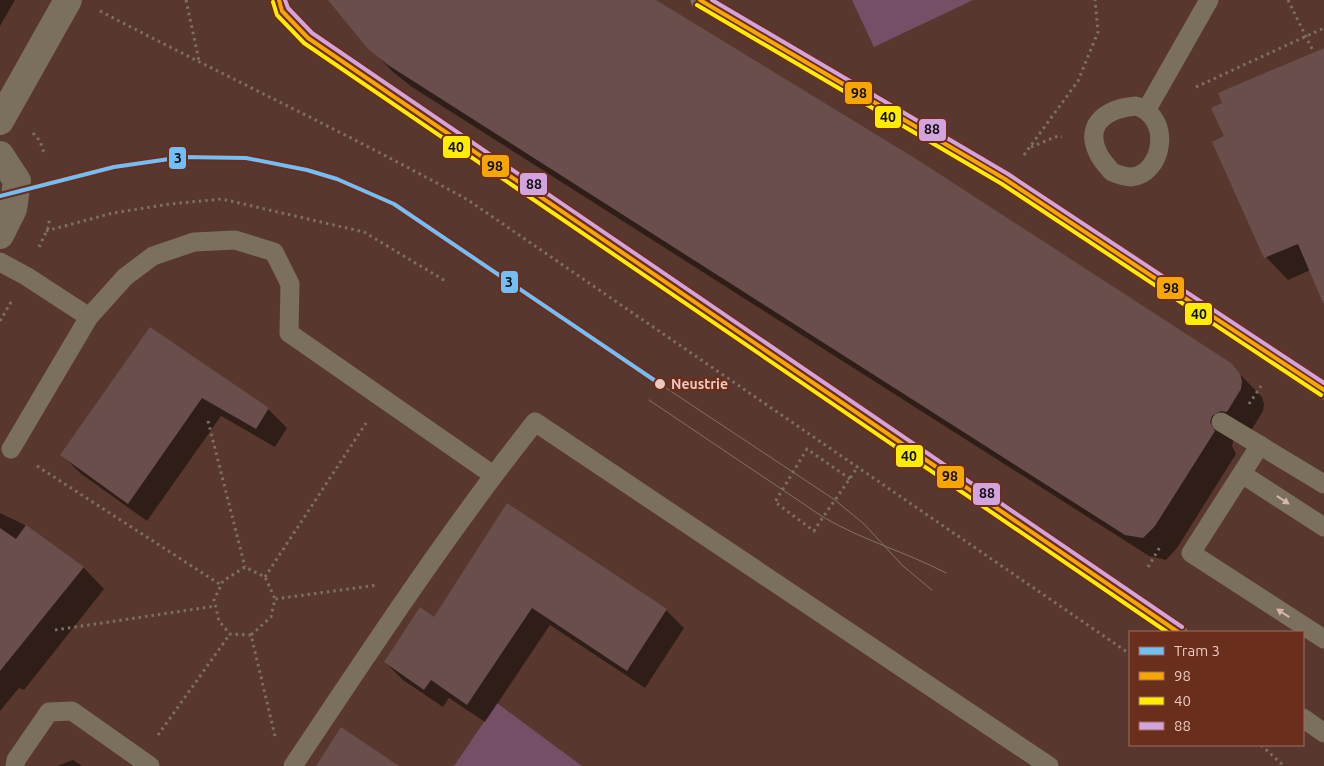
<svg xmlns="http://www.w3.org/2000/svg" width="1324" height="766" font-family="Ubuntu,sans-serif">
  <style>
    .green { fill: #754f66 }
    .shadow { fill: #0007 }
    .building { fill: #694e4b }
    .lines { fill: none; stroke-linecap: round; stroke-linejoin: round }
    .path { stroke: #7c6f63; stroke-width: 3; stroke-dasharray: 2.5 4; stroke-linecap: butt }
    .service { stroke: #7b6f5e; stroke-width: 19 }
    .minor { stroke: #7b6f5e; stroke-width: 28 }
    .tram { stroke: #7f7366; stroke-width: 1 }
    .bus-1-casing { stroke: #6a2e1d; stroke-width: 8 }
    .bus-2-casing { stroke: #6a2e1d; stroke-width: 8 }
    .bus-3-casing { stroke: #6a2e1d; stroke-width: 8 }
    .bus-1 { stroke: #f7a600; stroke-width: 4 }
    .bus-2 { stroke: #ffed00; stroke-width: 4 }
    .bus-3 { stroke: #d2a3dc; stroke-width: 4 }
    .tram-1-casing { stroke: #6a2e1d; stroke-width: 8 }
    .tram-1 { stroke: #72bef6; stroke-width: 4 }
    .oneway { fill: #d6b6aa }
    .stop-dot { fill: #edc8bd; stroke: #6a2e1d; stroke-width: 2 }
    .labels { text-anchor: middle; stroke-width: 5; stroke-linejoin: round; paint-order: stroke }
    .stop-label { font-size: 14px; font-weight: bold; fill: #edc8bd; stroke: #6a2e1d; text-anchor: start }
    .line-badge { stroke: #6a2e1d; stroke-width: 2 }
    .pale-badge-label { font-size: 14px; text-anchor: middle; font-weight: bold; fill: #111 }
  </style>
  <rect width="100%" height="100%" fill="#58382e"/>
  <g class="green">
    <polygon points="852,0 973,0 874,47"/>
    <polygon points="497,703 582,766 454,766"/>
  </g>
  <g class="shadow">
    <polygon points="0,0 15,0 0,26"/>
    <polygon points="335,0 654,0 1230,364 1262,397 1264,404 1263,411 1249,434 1234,438 1232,446 1236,454 1177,548 1166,560 1149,556 412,87 392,71 355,33"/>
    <polygon points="1324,48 1324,277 1315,268 1288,280 1266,257 1214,143 1226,137 1224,103 1220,94"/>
    <polygon points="150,329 268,409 287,428 275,447 221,416 147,521 80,473 62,455"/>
    <polygon points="507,505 666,610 684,628 645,688 550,625 485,722 449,698 443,707 403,680 385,662 434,619"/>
    <polygon points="0,513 25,525 84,568 104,589 24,690 19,688 0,711"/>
    <polygon points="73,760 82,766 57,766"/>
  </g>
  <g class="building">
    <polygon points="328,0 656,0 921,162 1231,363 1240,374 1242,381 1241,389 1227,412 1221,411 1212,416 1210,422 1215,431 1155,526 1143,538 1125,535 388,65 368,49"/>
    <polygon points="1324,48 1324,303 1323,303 1298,244 1264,258 1212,142 1224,136 1211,108 1222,103 1218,93"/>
    <polygon points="150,327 269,408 256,429 202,398 128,504 60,455"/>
    <polygon points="507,503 667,609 627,671 532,608 467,705 431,680 424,690 384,662 420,607 434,617"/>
    <polygon points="26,525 84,567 0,671 0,528 16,539"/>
    <polygon points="341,727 399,766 316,766"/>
  </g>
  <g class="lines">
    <g class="path">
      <polyline points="186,0 199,61"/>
      <polyline points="1288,0 1312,49"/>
      <path d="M100,11C222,75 347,133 468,200L1130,654"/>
      <polyline points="1196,87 1324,28"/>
      <polyline points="33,133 40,141 44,153"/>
      <polyline points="1031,147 1058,136 1062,137"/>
      <polyline points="1024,155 1078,81 1098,32 1095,0"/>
      <polyline points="46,231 113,213 170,204 222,199 364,232 447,282"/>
      <polyline points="39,247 49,226 49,218"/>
      <polyline points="0,321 11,302"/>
      <polyline points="1249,404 1261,386"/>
      <polyline points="208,421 245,567"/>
      <polyline points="37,466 221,585"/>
      <path d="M850,479L807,449L775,502L814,531C828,509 844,488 858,466"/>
      <polyline points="1148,567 1160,547"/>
      <polyline points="265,577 366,423"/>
      <polyline points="55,630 216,606"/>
      <polyline points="251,635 230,634 219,621 214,600 223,581 245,567 265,577 275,599"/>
      <polyline points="158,735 230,634"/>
      <polyline points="275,736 251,635 271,617 275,599 378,585"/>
      <polyline points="1261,745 1284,766"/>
    </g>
    <g class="service">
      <polyline points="279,0 282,11 308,38 1178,632"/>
      <polyline points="700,0 1005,179 1324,390"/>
      <path d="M1136,106C1174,118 1162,175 1131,177C1125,177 1117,174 1112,172C1107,166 1101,160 1098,153C1083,122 1110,108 1136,106Z"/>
      <polyline points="1147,109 1209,0"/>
      <polyline points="0,262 26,276 89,317 11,449"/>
      <polyline points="89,317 125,277 153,256 194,242 235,240 274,252 290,284 289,333 493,475"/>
      <polyline points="1221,422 1324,484"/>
      <polyline points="1260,445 1191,553 1324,639"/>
      <polyline points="1242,474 1324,527"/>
      <polyline points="1303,718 1324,733"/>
      <polyline points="15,766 16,760 49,712 72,711 150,766"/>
      <path d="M293,766C371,649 448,532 535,422L1049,766"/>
    </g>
    <g class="minor">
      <polyline points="0,121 68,0"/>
      <polyline points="0,155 17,181 13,209 0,235"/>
    </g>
    <g class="tram">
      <polyline points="660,384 835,500 864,524 903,566 932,590"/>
      <path d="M649,400L823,517C862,540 906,552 946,573"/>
    </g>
    <g class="bus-1-casing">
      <g id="bus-1">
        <polyline points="279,0 282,11 308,38 1178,632"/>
        <polyline points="700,0 1005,179 1324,390"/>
      </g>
    </g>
    <g class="bus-2-casing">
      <g id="bus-2">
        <polyline points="273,2 277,15 304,43 1167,632"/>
        <polyline points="697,5 1002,184 1321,395"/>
      </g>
    </g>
    <g class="bus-3-casing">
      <g id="bus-3">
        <polyline points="285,0 288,8 312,33 1182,627"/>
        <polyline points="712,0 1008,174 1324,383"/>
      </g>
    </g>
    <use href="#bus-1" class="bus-1"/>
    <use href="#bus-2" class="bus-2"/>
    <use href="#bus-3" class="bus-3"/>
    <g class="tram-1-casing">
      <polyline id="tram-1" points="0,196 114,167 183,157 246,158 307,170 337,179 394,204 660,384"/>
    </g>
    <use href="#tram-1" class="tram-1"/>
  </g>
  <defs><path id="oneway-solid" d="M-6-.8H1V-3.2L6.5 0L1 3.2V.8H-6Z" transform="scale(1.25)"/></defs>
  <g class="oneway">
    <use href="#oneway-solid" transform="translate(1283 500) rotate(33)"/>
    <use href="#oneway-solid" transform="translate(1283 613) rotate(-147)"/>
  </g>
  <circle class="stop-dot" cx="660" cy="384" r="6"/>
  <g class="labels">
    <g class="stop-label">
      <text x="671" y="389">Neustrie</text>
    </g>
  </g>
  <g class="line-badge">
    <rect x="844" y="81" width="29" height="24" rx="5" fill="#f7a600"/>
    <rect x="874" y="105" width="28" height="24" rx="5" fill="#ffed00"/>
    <rect x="918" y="118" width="29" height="24" rx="5" fill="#d2a3dc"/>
    <rect x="442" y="135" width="29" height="24" rx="5" fill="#ffed00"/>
    <rect x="168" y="146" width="19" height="24" rx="5" fill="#72bef6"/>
    <rect x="481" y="154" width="29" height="24" rx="5" fill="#f7a600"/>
    <rect x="519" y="172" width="29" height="24" rx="5" fill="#d2a3dc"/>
    <rect x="500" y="270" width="19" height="24" rx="5" fill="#72bef6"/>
    <rect x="1156" y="276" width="29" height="24" rx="5" fill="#f7a600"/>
    <rect x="1184" y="302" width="29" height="24" rx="5" fill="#ffed00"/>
    <rect x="895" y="444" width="29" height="24" rx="5" fill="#ffed00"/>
    <rect x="936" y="465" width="29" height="24" rx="5" fill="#f7a600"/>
    <rect x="972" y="482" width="29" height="24" rx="5" fill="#d2a3dc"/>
  </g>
  <g class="pale-badge-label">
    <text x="859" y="98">98</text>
    <text x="888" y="122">40</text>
    <text x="932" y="134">88</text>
    <text x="456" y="152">40</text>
    <text x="178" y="163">3</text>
    <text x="495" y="171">98</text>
    <text x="534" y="189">88</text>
    <text x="509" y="287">3</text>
    <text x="1171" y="293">98</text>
    <text x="1199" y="319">40</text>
    <text x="909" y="461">40</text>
    <text x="950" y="481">98</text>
    <text x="987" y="498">88</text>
  </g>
  <rect x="1129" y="631" width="175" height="115" fill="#6a2e1d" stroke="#9e6c5d"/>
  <rect x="1139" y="647" width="25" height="8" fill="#72bef6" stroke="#9e6c5d"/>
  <text x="1174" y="656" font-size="15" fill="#edc8bd">Tram 3</text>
  <rect x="1139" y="672" width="25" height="8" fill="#f7a600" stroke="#9e6c5d"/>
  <text x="1174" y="681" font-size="15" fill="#edc8bd">98</text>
  <rect x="1139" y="697" width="25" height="8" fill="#ffed00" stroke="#9e6c5d"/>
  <text x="1174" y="706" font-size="15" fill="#edc8bd">40</text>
  <rect x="1139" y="722" width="25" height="8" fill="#d2a3dc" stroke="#9e6c5d"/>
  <text x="1174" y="731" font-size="15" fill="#edc8bd">88</text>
</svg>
